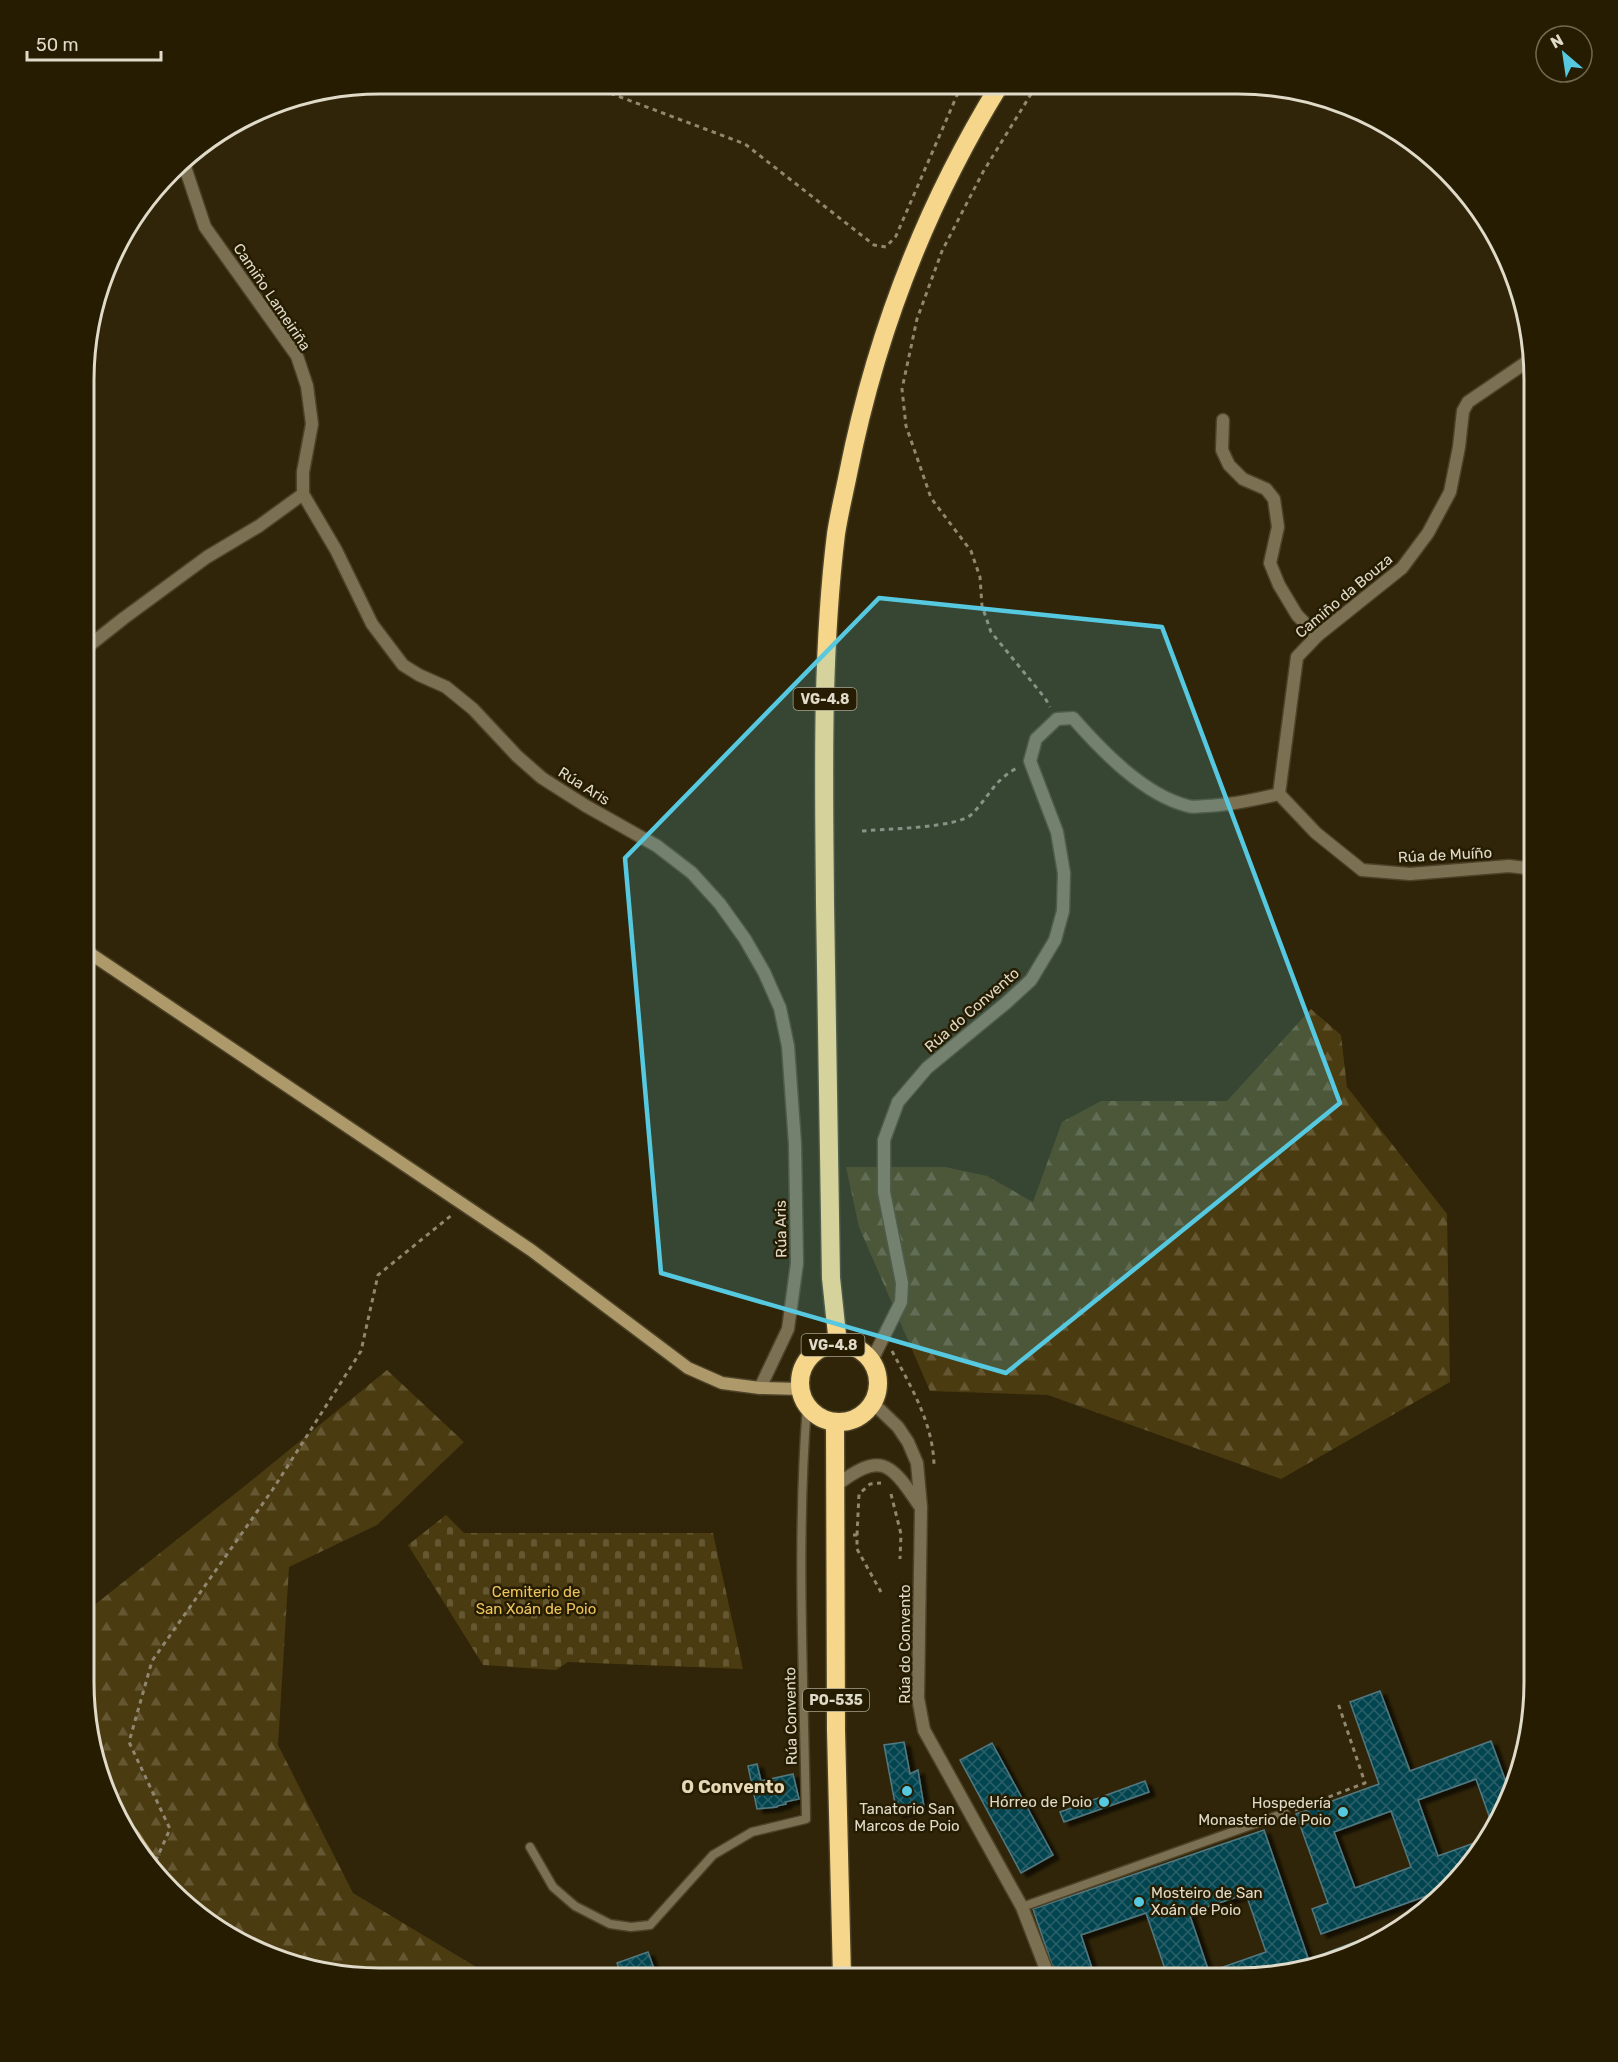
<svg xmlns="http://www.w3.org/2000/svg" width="1618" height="2062" font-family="Rubik,sans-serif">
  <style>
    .forest { fill: url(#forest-firs) }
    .cemetery { fill: url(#cemetery-stones) }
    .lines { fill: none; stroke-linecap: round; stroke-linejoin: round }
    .stream { stroke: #9c8644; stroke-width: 5 }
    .building { fill: url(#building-cross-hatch); stroke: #517981; stroke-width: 1.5; fill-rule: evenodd; filter: url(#shadow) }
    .lane-casing { stroke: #4c4227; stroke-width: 11 }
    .street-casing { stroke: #4c4227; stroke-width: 15 }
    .secondary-casing { stroke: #4c4227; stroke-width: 15 }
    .highway-casing { stroke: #4c4227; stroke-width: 21 }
    .path { stroke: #908771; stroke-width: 3; stroke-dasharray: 4.5 4.5; stroke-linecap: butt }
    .lane { stroke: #7c7052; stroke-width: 8 }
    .street { stroke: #7c7052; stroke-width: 12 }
    .secondary { stroke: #ad9969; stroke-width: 12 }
    .highway { stroke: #f5d68a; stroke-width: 18 }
    .marked { fill: #56c9e0; fill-opacity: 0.2; stroke: #56c9e0; stroke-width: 4.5; stroke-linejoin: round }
    .poi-dot { fill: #56c9e0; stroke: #261c01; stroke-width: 2 }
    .labels { text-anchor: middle; stroke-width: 5; stroke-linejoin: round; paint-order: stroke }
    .shield { fill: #261c01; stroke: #a8a18d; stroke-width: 1.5 }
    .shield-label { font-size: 14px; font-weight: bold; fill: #e0dac9 }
    .street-label { font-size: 15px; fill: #e0dac9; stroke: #261c01 }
    .park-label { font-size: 15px; fill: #eec55c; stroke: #261c01 }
    .poi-label { font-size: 15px; fill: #e0dac9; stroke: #261c01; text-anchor: end }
    .quarter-label { font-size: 18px; font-weight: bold; fill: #e6d8b7; stroke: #261c01 }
    .rim { fill: none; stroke: #e0dac9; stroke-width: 3 }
  </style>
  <defs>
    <pattern id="forest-firs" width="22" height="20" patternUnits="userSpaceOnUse" patternTransform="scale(1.5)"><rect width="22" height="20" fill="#4a3b11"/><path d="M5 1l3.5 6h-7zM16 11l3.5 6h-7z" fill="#645732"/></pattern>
    <pattern id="cemetery-stones" width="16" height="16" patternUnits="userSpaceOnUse" patternTransform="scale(1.5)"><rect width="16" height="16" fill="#4a3b11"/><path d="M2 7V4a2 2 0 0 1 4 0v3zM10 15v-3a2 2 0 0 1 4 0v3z" fill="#645732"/></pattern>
    <pattern id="building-cross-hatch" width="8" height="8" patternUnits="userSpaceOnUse" patternTransform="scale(1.5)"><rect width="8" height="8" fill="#064550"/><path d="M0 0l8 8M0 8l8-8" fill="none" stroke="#2a5f68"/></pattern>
    <filter id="shadow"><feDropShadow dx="6" dy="4" stdDeviation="1.5" flood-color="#0009"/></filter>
  </defs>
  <rect width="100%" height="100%" fill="#302508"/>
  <g class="forest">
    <polygon points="1311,1009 1341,1035 1347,1087 1447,1214 1450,1382 1281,1479 1048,1395 930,1391 859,1227 846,1167 945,1167 987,1176 1033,1202 1062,1122 1101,1101 1227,1101"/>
    <polygon points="387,1370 464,1442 377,1525 289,1567 278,1745 353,1893 493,1977 361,1977 285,1962 216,1928 158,1877 124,1830 94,1759 84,1682 84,1610 88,1610 246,1485"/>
  </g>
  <polygon class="cemetery" points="446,1515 464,1533 713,1533 743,1669 568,1662 556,1670 483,1665 408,1545"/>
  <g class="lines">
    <polyline class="stream" points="121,1823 135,1831 181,1898"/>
  </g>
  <g class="building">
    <path d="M1380,1691L1410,1771L1491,1741L1510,1793L1494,1830L1476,1779L1418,1800L1438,1856L1488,1838L1451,1887L1321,1934L1312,1909L1328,1903L1296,1814L1379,1784L1350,1702ZM1391,1811L1411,1867L1355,1888L1334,1832Z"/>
    <polygon points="904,1742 910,1774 918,1770 924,1807 897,1814 884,1745"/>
    <polygon points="992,1743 1053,1855 1021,1873 960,1760"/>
    <polygon points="757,1764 761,1781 793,1774 799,1799 785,1802 786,1804 777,1806 777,1807 757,1809 748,1766"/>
    <polygon points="1145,1781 1149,1792 1064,1822 1060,1812"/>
    <path d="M1264,1830L1308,1958L1252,1977H1141L1165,1969L1146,1913L1081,1935L1095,1977H1056L1033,1909ZM1246,1894L1266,1952L1209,1972L1189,1913Z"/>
    <polygon points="1376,1934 1378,1941 1315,1968 1265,1976"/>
    <polygon points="648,1952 657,1977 622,1977 617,1963"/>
  </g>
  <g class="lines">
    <g class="lane-casing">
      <g id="lane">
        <path d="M530,1847L553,1887L575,1906L610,1924L631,1927L650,1925L713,1855L752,1832L806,1819C804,1682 796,1543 807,1406"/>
        <polyline points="1022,1907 1285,1813"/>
      </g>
    </g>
    <g class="street-casing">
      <g id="street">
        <polyline points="1428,156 1483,216"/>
        <polyline points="183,161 205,227 297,356 307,386 312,424 303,472 303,494 336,550 372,624 403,665 419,675 446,687 473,709 517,756 542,778 586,806 657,846 692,873 720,904 745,939 764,972 780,1008 788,1046 795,1144 797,1263 788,1329 760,1388"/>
        <polyline points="1223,420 1222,450 1229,465 1243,479 1266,489 1274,499 1278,527 1270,563 1279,585 1297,615 1317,636"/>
        <polyline points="86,648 124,618 207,557 259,526 303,494"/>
        <polyline points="1279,794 1297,657 1317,636 1402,568 1428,533 1450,492 1459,447 1463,411 1468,402 1531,359"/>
        <polyline points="1279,794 1316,833 1362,870 1410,874 1509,866 1534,869"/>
        <path d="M872,1360L901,1302L902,1283L884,1192V1140L898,1102L927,1068L1006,1003L1031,980L1055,940L1063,911L1064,873L1057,832L1030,761L1036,739L1057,719L1073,718C1102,751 1144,795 1188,806C1193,808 1201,806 1206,806C1231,805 1254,800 1279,794"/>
        <polyline points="873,1403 898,1427 908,1442 917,1463 921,1507 918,1698 924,1730 1022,1907 1049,1977"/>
        <path d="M834,1487C880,1452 889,1460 919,1505"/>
      </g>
    </g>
    <g class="secondary-casing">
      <polyline id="secondary" points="85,950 531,1250 688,1368 722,1383 760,1388 801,1389"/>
    </g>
    <g class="highway-casing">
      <g id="highway">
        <circle cx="839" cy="1383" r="39"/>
        <path d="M838,1344L831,1278C829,1153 827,1028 825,903C824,780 821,656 836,534C839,514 844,494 848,474C875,337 926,205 999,86"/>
        <polyline points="835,1422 836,1730 842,1977"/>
      </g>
    </g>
    <g class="path">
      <polyline points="595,85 599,89 745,144 874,245 886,247 896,236 961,86"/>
      <polyline points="1036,86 983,172 942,251 917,319 902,389 906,426 931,498 971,551 980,577 982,606 991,632 1045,698 1050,707"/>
      <path d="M862,831C883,829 959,828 972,814C989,797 994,780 1017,768"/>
      <path d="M892,1351C911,1387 933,1423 934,1465"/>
      <polyline points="891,1494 901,1534 900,1559"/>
      <polyline points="853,1535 857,1535 857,1549 881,1592"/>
      <polyline points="857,1535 859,1494 870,1484 881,1483"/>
      <polyline points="1295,1810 1365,1783 1338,1703"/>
      <polyline points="152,1869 170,1829 129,1742 152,1661 273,1489 361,1351 378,1275 453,1214"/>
    </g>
    <use href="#lane" class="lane"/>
    <use href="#street" class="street"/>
    <use href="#secondary" class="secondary"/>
    <use href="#highway" class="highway"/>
  </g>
  <path class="marked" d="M879,598L1162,627L1340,1103L1006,1373L661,1273L625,858Z"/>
  <g class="poi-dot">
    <circle cx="907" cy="1791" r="6"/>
    <circle cx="1104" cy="1802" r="6"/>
    <circle cx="1343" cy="1812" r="6"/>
    <circle cx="1139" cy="1902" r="6"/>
  </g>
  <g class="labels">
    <g class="shield">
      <rect x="793.5" y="688" width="63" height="22" rx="4.5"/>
      <rect x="801.5" y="1334" width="63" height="22" rx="4.5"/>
      <rect x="803" y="1689" width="66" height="22" rx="4.5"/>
    </g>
    <g class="shield-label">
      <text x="825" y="704">VG-4.8</text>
      <text x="833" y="1350">VG-4.8</text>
      <text x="836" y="1705">PO-535</text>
    </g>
    <g class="street-label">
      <text transform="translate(272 297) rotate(56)" y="5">Camiño Lameiriña</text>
      <text transform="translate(1344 596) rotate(-40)" y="5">Camiño da Bouza</text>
      <text transform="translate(584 786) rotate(32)" y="5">Rúa Aris</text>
      <text transform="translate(1445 855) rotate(-3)" y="5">Rúa de Muíño</text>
      <text transform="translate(972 1010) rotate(-41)" y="5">Rúa do Convento</text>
      <text transform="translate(781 1229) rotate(-91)" y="5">Rúa Aris</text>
      <text transform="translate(905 1644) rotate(-90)" y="5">Rúa do Convento</text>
      <text transform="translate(791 1716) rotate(-91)" y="5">Rúa Convento</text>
    </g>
    <g class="park-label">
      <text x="536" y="1597">Cemiterio de<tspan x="536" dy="17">San Xoán de Poio</tspan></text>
    </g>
    <g class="poi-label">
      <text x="1092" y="1807">Hórreo de Poio</text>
      <text x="1331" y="1808">Hospedería<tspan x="1331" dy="17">Monasterio de Poio</tspan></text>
      <text x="907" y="1814" text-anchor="middle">Tanatorio San<tspan x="907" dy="17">Marcos de Poio</tspan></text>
      <text x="1151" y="1898" text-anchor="start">Mosteiro de San<tspan x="1151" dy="17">Xoán de Poio</tspan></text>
    </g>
    <g class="quarter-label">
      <text x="733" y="1793">O Convento</text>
    </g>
  </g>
  <path d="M0 0H1618V2062H0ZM380 94H1238A286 286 0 0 1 1524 380V1682A286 286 0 0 1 1238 1968H380A286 286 0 0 1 94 1682V380A286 286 0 0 1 380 94Z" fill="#261c01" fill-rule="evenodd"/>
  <path class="rim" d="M380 94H1238A286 286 0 0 1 1524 380V1682A286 286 0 0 1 1238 1968H380A286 286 0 0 1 94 1682V380A286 286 0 0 1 380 94Z"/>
  <g transform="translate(1564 54) rotate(331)"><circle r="28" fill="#261c01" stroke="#706851" stroke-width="1.5"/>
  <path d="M0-4.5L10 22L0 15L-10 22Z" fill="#56c9e0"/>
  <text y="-9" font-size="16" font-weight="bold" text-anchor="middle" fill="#e0dac9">N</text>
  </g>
  <path d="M27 51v9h134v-9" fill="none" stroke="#e0dac9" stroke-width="3"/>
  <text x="36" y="51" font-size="18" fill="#e0dac9" stroke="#261c01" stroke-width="4.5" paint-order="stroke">50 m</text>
</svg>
